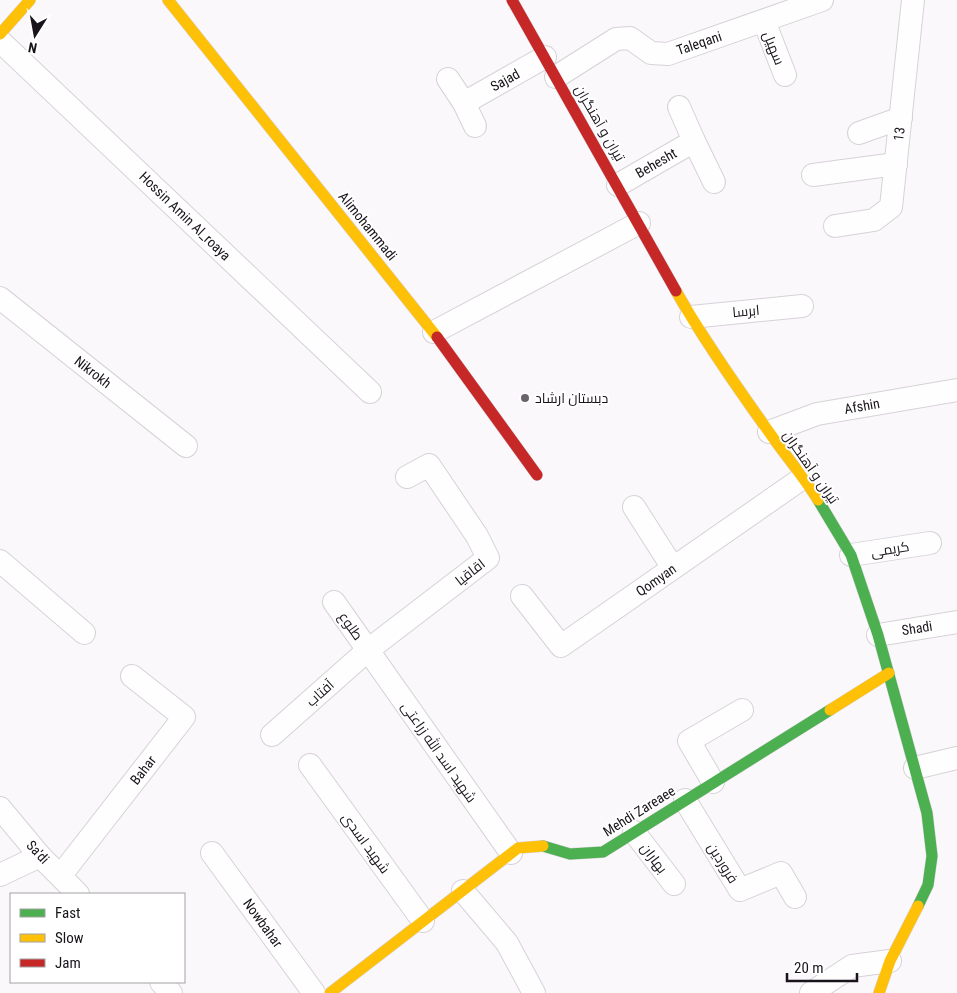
<svg xmlns="http://www.w3.org/2000/svg" width="957" height="993" font-family="'Roboto Condensed',Cairo,sans-serif">
  <style>
    .lines { fill: none; stroke-linecap: round; stroke-linejoin: round }
    .street-casing { stroke: #d6d2d7; stroke-width: 24 }
    .fast-casing { stroke: #d6d2d7; stroke-width: 12 }
    .slow-casing { stroke: #d6d2d7; stroke-width: 12 }
    .jam-casing { stroke: #d6d2d7; stroke-width: 12 }
    .street { stroke: #fefeff; stroke-width: 22 }
    .fast { stroke: #4caf50; stroke-width: 11 }
    .slow { stroke: #ffc107; stroke-width: 11 }
    .jam { stroke: #c62828; stroke-width: 11 }
    .poi-dot { fill: #68646a; stroke: #fff; stroke-width: 2 }
    .labels { text-anchor: middle; stroke-width: 4; stroke-linejoin: round; paint-order: stroke }
    .street-label { font-size: 14px; fill: #19141b; stroke: #fff }
    .poi-label { font-size: 14px; fill: #19141b; stroke: #fff; text-anchor: start }
  </style>
  <rect width="100%" height="100%" fill="#fbf8fc"/>
  <g class="lines">
    <g class="street-casing">
      <g id="street">
        <polyline points="764,21 785,75"/>
        <polyline points="0,41 370,392"/>
        <polyline points="556,77 616,39 630,38 651,53 668,54 822,0"/>
        <polyline points="448,79 464,103 475,126"/>
        <polyline points="464,103 545,57"/>
        <polyline points="679,107 694,141 714,182"/>
        <polyline points="859,133 901,118"/>
        <polyline points="813,175 896,164"/>
        <polyline points="618,185 694,141"/>
        <polyline points="835,226 874,220 891,207 913,0"/>
        <polyline points="0,298 186,446"/>
        <polyline points="691,317 802,306"/>
        <polyline points="434,332 639,223"/>
        <polyline points="769,432 817,414 957,390"/>
        <polyline points="634,507 673,568"/>
        <polyline points="851,555 930,543"/>
        <polyline points="0,561 84,633"/>
        <polyline points="522,596 561,646 804,477"/>
        <polyline points="334,602 511,853"/>
        <polyline points="878,635 957,622"/>
        <polyline points="272,735 368,650 488,558 477,536 429,465 407,477"/>
        <polyline points="310,765 423,921"/>
        <polyline points="915,768 957,758"/>
        <polyline points="713,782 689,741 742,710"/>
        <polyline points="685,800 740,890 781,873 795,897"/>
        <polyline points="0,808 40,856 78,894"/>
        <polyline points="634,832 674,884"/>
        <polyline points="212,853 314,993"/>
        <polyline points="0,875 40,856"/>
        <polyline points="61,875 184,717 132,676"/>
        <polyline points="463,891 507,943 534,993"/>
        <polyline points="161,982 171,993"/>
        <polyline points="811,993 852,966 890,961"/>
      </g>
    </g>
    <g class="fast-casing">
      <g id="fast">
        <polyline points="818,500 851,555 878,635 927,813 932,856 928,885 918,906"/>
        <polyline points="543,846 570,854 603,852 830,710"/>
      </g>
    </g>
    <g class="slow-casing">
      <g id="slow">
        <polyline points="168,0 437,337"/>
        <polyline points="0,34 30,0"/>
        <path d="M676,291C703,339 736,386 769,432C785,455 803,476 818,500"/>
        <polyline points="830,710 889,673"/>
        <polyline points="330,993 518,848 543,846"/>
        <polyline points="879,993 890,961 918,906"/>
      </g>
    </g>
    <g class="jam-casing">
      <g id="jam">
        <polyline points="512,0 676,291"/>
        <polyline points="437,337 537,475"/>
      </g>
    </g>
    <use href="#street" class="street"/>
    <use href="#fast" class="fast"/>
    <use href="#slow" class="slow"/>
    <use href="#jam" class="jam"/>
  </g>
  <circle class="poi-dot" cx="525" cy="398" r="5"/>
  <g class="labels">
    <g class="street-label">
      <text transform="translate(699 43) rotate(-19)" y="5">Taleqani</text>
      <text transform="translate(774 48) rotate(68)" y="5">سهیل</text>
      <text transform="translate(505 80) rotate(-29)" y="5">Sajad</text>
      <text transform="translate(600 123) rotate(60)" y="5">تیران و آهنگران</text>
      <text transform="translate(899 134) rotate(-83)" y="5">13</text>
      <text transform="translate(656 163) rotate(-30)" y="5">Behesht</text>
      <text transform="translate(185 216) rotate(44)" y="5">Hossin Amin Al_roaya</text>
      <text transform="translate(368 226) rotate(51)" y="5">Alimohammadi</text>
      <text transform="translate(746 311) rotate(-5)" y="5">ابرسا</text>
      <text transform="translate(93 372) rotate(38)" y="5">Nikrokh</text>
      <text transform="translate(862 406) rotate(-10)" y="5">Afshin</text>
      <text transform="translate(811 467) rotate(55)" y="5">تیران و آهنگران</text>
      <text transform="translate(890 549) rotate(-9)" y="5">کریمی</text>
      <text transform="translate(470 572) rotate(-38)" y="5">اقاقیا</text>
      <text transform="translate(656 580) rotate(-35)" y="5">Qomyan</text>
      <text transform="translate(351 626) rotate(55)" y="5">طلوع</text>
      <text transform="translate(917 628) rotate(-9)" y="5">Shadi</text>
      <text transform="translate(320 693) rotate(-42)" y="5">آفتاب</text>
      <text transform="translate(439 752) rotate(55)" y="5">شهید اسد الله زراعتی</text>
      <text transform="translate(143 770) rotate(-52)" y="5">Bahar</text>
      <text transform="translate(639 811) rotate(-32)" y="5">Mehdi Zareaee</text>
      <text transform="translate(366 843) rotate(54)" y="5">شهید اسدی</text>
      <text transform="translate(38 852) rotate(47)" y="5">Sa'di</text>
      <text transform="translate(654 858) rotate(53)" y="5">بهاران</text>
      <text transform="translate(723 863) rotate(58)" y="5">فروردین</text>
      <text transform="translate(263 923) rotate(54)" y="5">Nowbahar</text>
    </g>
    <g class="poi-label">
      <text x="535" y="403">دبستان ارشاد</text>
    </g>
  </g>
  <rect x="10" y="893" width="175" height="90" fill="#ffffff" stroke="#a3a1a4"/>
  <rect x="20" y="909" width="25" height="8" fill="#4caf50" stroke="#a3a1a4"/>
  <text x="55" y="918" font-size="15" fill="#19141b">Fast</text>
  <rect x="20" y="934" width="25" height="8" fill="#ffc107" stroke="#a3a1a4"/>
  <text x="55" y="943" font-size="15" fill="#19141b">Slow</text>
  <rect x="20" y="959" width="25" height="8" fill="#c62828" stroke="#a3a1a4"/>
  <text x="55" y="968" font-size="15" fill="#19141b">Jam</text>
  <g transform="translate(35 35) rotate(191)" stroke="#ffffff" stroke-width="4" paint-order="stroke">
  <path d="M0-4L9 19L0 12L-9 19Z" fill="#19141b"/>
  <text y="-8" font-size="14" font-weight="bold" text-anchor="middle" fill="#19141b">N</text>
  </g>
  <path d="M787 973v8h70v-8" fill="none" stroke="#19141b" stroke-width="2.5"/>
  <text x="794" y="973" font-size="15" fill="#19141b" stroke="#ffffff" stroke-width="4" paint-order="stroke">20 m</text>
</svg>
